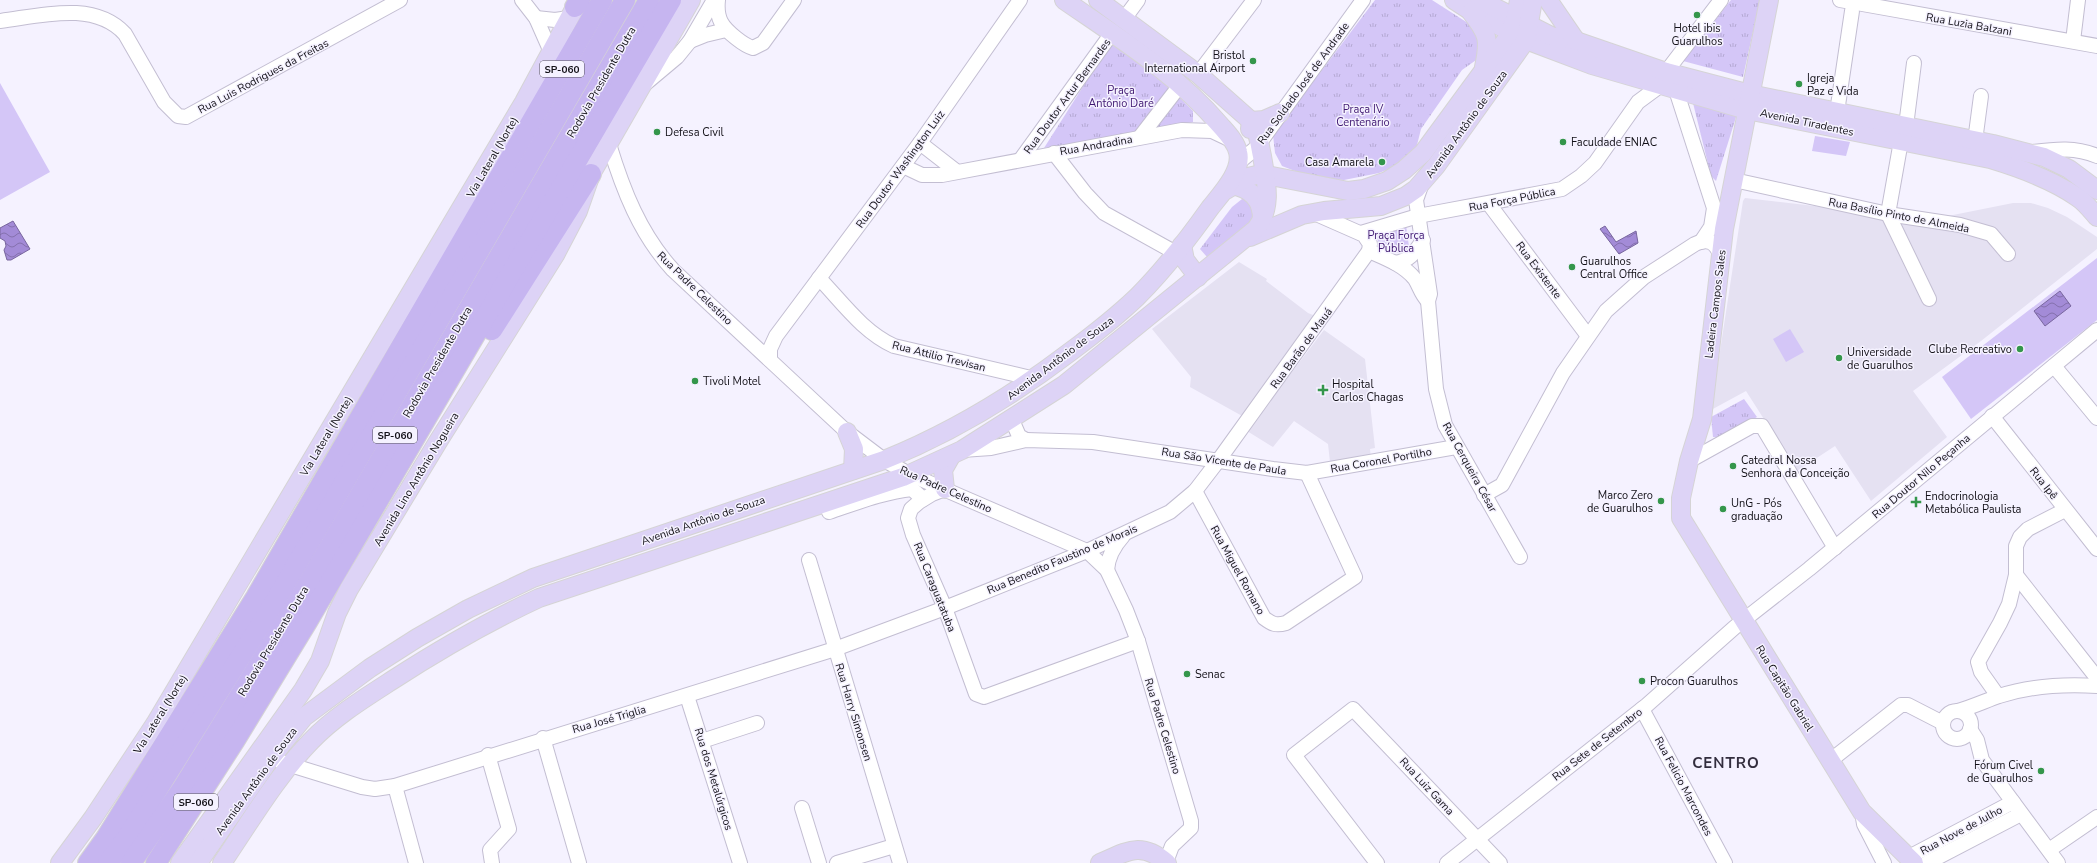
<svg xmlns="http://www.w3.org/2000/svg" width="2097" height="863" font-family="'Nunito Sans',sans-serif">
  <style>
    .built { fill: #e5e1f2 }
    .park { fill: url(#park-tufts) }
    .garden { fill: #d4c6f7 }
    .water { fill: url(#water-waves); stroke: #78669e }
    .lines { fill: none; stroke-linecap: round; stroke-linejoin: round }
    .minor-casing { stroke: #c3bed2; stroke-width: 16 }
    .major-casing { stroke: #d5d4d5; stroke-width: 20 }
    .highway-casing { stroke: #d5d4d5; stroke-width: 22 }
    .minor { stroke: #fff; stroke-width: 14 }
    .major { stroke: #ddd3f6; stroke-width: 18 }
    .highway { stroke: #c6b5f0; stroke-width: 20 }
    .poi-dot { fill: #34964b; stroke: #f5f2ff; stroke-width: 1.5 }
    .labels { text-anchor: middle; stroke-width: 3; stroke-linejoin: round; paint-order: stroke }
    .shield { fill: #f5f2ff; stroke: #57545d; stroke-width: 1 }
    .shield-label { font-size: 10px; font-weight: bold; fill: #131118 }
    .street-label { font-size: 11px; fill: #131118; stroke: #f5f2ff }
    .poi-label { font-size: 11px; fill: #131118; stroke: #f5f2ff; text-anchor: start }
    .park-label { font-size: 11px; fill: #401972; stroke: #f5f2ff }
    .district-label { font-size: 15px; font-weight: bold; letter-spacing: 1px; fill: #332e3e; stroke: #f5f2ff }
  </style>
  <defs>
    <pattern id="park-tufts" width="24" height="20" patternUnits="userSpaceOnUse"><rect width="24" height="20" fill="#d4c6f7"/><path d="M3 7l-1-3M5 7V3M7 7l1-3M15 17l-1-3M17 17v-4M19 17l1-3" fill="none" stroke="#b5a9d3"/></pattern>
    <pattern id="water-waves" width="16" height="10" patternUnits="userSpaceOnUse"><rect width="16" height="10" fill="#a38bd7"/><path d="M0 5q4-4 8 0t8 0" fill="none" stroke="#8470ad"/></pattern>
  </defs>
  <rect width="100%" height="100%" fill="#f5f2ff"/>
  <g class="built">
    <polygon points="1745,198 1832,208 1890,210 1948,216 2013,203 2031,203 2048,208 2067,217 2097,237 2097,249 1981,341 1913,391 1947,437 1871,501 1835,446 1797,471 1746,391 1711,410 1743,201"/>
    <polygon points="1239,262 1267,279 1266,281 1308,313 1318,317 1244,417 1190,387 1191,377 1152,329"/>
    <polygon points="1324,330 1365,359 1375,448 1370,449 1371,459 1330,462 1328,444 1294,421 1273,447 1247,431"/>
  </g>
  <g class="park">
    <polygon points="1375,0 1432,0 1471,25 1480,37 1479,58 1462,70 1421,129 1416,149 1394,167 1379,173 1344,180 1313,178 1282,166 1275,153 1273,135"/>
    <polygon points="1731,0 1760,0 1743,77 1683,61"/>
    <polygon points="1112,41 1163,80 1193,111 1193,122 1044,148"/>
    <polygon points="1692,99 1737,114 1716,181 1711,176"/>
    <polygon points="1247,195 1256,220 1207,257 1200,249 1232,207"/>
    <polygon points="1406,225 1410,254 1381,251 1376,235"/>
    <polygon points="1744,399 1757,417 1721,437 1713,437 1711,417"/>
  </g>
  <g class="garden">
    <polygon points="0,83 50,172 0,200"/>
    <polygon points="1815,136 1850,142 1846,156 1812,151"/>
    <polygon points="2097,258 2097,320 1971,419 1942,377"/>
    <polygon points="1790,329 1804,352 1786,362 1773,339"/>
  </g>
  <g class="water">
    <polygon points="13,221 30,249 11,260 7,260 4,250 6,246 5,241 0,238 0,228"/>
    <polygon points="1605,226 1616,242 1636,231 1638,243 1619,254 1600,229"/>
    <polygon points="2060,291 2071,306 2045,326 2034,311"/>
  </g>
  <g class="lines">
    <g class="minor-casing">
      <g id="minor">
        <polyline points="522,0 536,18 551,52"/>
        <path d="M718,0C716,19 722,27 736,38C741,42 746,46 753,48L763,43L794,0"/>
        <polyline points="1840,0 2097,46"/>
        <polyline points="536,18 555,20 569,18"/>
        <polyline points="1124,19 1138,0"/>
        <path d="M0,21C40,16 94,0 125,34L164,102L178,116L186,117L400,0"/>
        <polyline points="690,41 705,35 726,30"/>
        <polyline points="2073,41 2078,0"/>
        <polyline points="1666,72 1721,0"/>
        <polyline points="1198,74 1254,0"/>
        <polyline points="646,83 677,57 690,41 714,0"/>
        <polyline points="1676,90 1714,208 1711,227 1701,242"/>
        <polyline points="1837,112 1852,11"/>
        <polyline points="1906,126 1914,63"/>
        <polyline points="1140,137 1181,84"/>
        <polyline points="1975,141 1981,96"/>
        <polyline points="920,143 956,171"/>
        <path d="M609,144C623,190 640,234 673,270L847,432L884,460L909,474L1087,551L1107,570L1126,610L1138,641L1191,821V828L1172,846L1166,862"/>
        <path d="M2033,152C2056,149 2076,147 2097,156"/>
        <polyline points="1054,153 1085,193 1104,213 1176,253"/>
        <polyline points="1021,159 1112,33"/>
        <polyline points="1239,162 1256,148 1363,0"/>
        <polyline points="903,166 922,175 942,175 1182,130 1212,131 1231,140"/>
        <polyline points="1734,180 1888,214 1960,225 1991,234 2008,254"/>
        <polyline points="1422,183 1416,200 1430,294 1428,301 1436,389 1445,425 1520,557"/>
        <polyline points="1489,204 1588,336"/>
        <polyline points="1888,214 1929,299"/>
        <polyline points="1888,214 1901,141"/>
        <polyline points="1361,233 1418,216 1562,189 1581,176 1595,163 1638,102 1661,85"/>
        <path d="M1369,251C1385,258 1404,265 1415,279C1420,287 1421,294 1428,301"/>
        <path d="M1395,263C1410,261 1415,252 1423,240"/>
        <path d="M819,278C842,302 863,332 894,346L1035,379"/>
        <polyline points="770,360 770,349 776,336 920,143 1020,0"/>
        <polyline points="2054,366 2097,418"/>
        <polyline points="1992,416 2097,549"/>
        <polyline points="1012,420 1019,436 1026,440"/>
        <polyline points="962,450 991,448 1026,440 1093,442 1273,469 1307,473 1456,447"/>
        <polyline points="1689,461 1752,426 1762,426 1835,548"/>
        <polyline points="945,489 932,494 919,502 911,509 908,518 913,535 945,608 976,694 984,697 1138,641"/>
        <path d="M1195,491L1264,618C1272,624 1276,626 1286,623L1355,577L1307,473"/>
        <path d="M1484,495L1502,485L1563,373L1606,311L1644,277L1695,244C1708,238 1715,242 1720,254"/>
        <path d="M829,512C856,503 884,492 912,489L923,499"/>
        <polyline points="809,560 900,863"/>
        <path d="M1107,570C1108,556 1114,546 1123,536"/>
        <polyline points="2016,575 2097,678"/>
        <polyline points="687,696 740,863"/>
        <polyline points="1998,696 1981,672 1978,662 2000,623 2009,604 2016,575 2016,546 2020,537 2028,529 2065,510"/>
        <polyline points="1642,709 1725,863"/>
        <path d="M1958,711C1972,707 1985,701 1999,696C2030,686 2065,684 2097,686"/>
        <circle cx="1957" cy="725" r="14"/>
        <polyline points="1970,729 1977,740 1982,760 2058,863"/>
        <polyline points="543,738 579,863"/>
        <polyline points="702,741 757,723"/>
        <polyline points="488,755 509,829 490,850 492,863"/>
        <polyline points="1831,760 1901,705 1908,705 1943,723"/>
        <polyline points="281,762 362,787 375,789 395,786 835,649 945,608 1087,551 1170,512 1195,491 1218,461 1369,251 1370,244 1364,235 1314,213"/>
        <polyline points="395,786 416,863"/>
        <polyline points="802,808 819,863"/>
        <polyline points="1862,812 1864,824 1884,863"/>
        <polyline points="2049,850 2097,817"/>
        <polyline points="1909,857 2013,802"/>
        <polyline points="837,863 894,846"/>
        <polyline points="1377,863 1294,755 1353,709 1500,863"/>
        <polyline points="1447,863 1647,705 1735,627 1809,569 2097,330"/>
        <polyline points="1927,863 2021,814"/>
      </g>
    </g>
    <g class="major-casing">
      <g id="major">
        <path d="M1454,0L1471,11L1526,40L1592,65L1747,110L1990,159C2020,168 2051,179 2077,197C2085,202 2091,210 2097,217"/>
        <polyline points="1480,0 1551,36 1576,41 1666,72 1750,94 1993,144 2044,157 2069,169 2097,190"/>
        <polyline points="1548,0 1576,41"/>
        <polyline points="1769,0 1724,229 1702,419 1689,461 1681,498 1681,518 1862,812 1914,863"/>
        <path d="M1471,12C1488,34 1490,39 1484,67"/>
        <polyline points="1250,129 1251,121 1264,120 1280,113"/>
        <path d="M1232,185C1251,189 1262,199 1262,219"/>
        <polyline points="1226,190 1248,177 1261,174 1348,191 1364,189 1387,181 1404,170 1423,153 1506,40 1516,18 1519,0"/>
        <polyline points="1250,237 1302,215 1324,211 1381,206 1406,196 1416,189 1436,166 1526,40 1533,0"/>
        <polyline points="1182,245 1185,260 1198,277"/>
        <polyline points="847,432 854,449 853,470"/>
        <polyline points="945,489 943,470 951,456"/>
        <polyline points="60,863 93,818 155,724 524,102 579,0"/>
        <polyline points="180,863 303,690 320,661 337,613 349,589 439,440 555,255 578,211 591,174 691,0"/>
        <path d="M198,863L270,759L304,717L370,668L417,638L468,609L533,578L884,460C953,432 1011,397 1070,352C1093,335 1116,317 1137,297C1164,270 1188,239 1210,208C1221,194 1243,171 1238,152C1236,142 1227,133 1220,125C1177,74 1119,38 1064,0"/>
        <path d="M222,863C250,822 276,777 311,741C334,717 363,699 391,681C439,650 487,622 539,598L903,477L962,450L1064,385L1256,229C1273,207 1266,181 1262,156C1259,143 1259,132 1251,121L1198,74L1098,0"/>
        <path d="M1100,863C1128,851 1141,841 1167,863"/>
      </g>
    </g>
    <g class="highway-casing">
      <g id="highway">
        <polyline points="575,7 580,0"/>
        <polyline points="492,330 591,174"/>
        <polyline points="88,863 106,838 256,597 602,0"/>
        <polyline points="108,863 127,838 273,605 625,0"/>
        <polyline points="131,863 182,789 291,613 649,0"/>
        <polyline points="156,863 235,740 307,622 671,0"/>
      </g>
    </g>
    <use href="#minor" class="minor"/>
    <use href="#major" class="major"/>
    <use href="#highway" class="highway"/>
  </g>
  <g class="poi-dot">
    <circle cx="1697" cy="15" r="4"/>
    <circle cx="1253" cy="61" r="4"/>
    <circle cx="1799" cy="84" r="4"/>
    <circle cx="657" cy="132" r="4"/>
    <circle cx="1563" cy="142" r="4"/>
    <circle cx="1382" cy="162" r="4"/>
    <circle cx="1572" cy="267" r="4"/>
    <circle cx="2020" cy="349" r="4"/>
    <circle cx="1839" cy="358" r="4"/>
    <circle cx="695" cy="381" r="4"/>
    <path d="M1321 384h4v4h4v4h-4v4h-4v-4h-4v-4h4z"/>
    <circle cx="1733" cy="466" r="4"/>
    <circle cx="1661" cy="501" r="4"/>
    <path d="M1914 496h4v4h4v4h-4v4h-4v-4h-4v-4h4z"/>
    <circle cx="1723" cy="509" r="4"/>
    <circle cx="1187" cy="674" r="4"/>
    <circle cx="1642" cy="681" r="4"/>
    <circle cx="2041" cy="771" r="4"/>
  </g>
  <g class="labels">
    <g class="shield">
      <rect x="540" y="61" width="44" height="16" rx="3"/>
      <rect x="373" y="427" width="44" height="16" rx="3"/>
      <rect x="174" y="794" width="44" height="16" rx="3"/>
    </g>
    <g class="shield-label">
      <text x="562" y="73">SP-060</text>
      <text x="395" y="439">SP-060</text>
      <text x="196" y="806">SP-060</text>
    </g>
    <g class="street-label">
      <text transform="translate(1969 24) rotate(10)" y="4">Rua Luzia Balzani</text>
      <text transform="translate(263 76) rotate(-28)" y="4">Rua Luis Rodrigues da Freitas</text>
      <text transform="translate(601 82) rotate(-60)" y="4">Rodovia Presidente Dutra</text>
      <text transform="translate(1303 83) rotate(-54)" y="4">Rua Soldado José de Andrade</text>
      <text transform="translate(1067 96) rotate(-54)" y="4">Rua Doutor Artur Bernardes</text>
      <text transform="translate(1807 122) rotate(12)" y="4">Avenida Tiradentes</text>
      <text transform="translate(1466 124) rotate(-54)" y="4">Avenida Antônio de Souza</text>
      <text transform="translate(1096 145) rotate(-10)" y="4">Rua Andradina</text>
      <text transform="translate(492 157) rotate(-60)" y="4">Via Lateral (Norte)</text>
      <text transform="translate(900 169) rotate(-54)" y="4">Rua Doutor Washington Luiz</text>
      <text transform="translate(1512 199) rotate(-11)" y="4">Rua Força Pública</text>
      <text transform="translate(1899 215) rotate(11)" y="4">Rua Basílio Pinto de Almeida</text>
      <text transform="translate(1539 270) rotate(53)" y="4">Rua Existente</text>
      <text transform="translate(695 288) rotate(44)" y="4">Rua Padre Celestino</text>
      <text transform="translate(1715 304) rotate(-83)" y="4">Ladeira Campos Sales</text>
      <text transform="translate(1301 348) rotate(-54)" y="4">Rua Barão de Mauá</text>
      <text transform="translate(939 356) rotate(14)" y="4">Rua Attilio Trevisan</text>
      <text transform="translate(1060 358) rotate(-37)" y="4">Avenida Antônio de Souza</text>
      <text transform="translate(437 362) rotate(-60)" y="4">Rodovia Presidente Dutra</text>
      <text transform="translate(326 436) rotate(-59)" y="4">Via Lateral (Norte)</text>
      <text transform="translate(1381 460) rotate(-10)" y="4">Rua Coronel Portilho</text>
      <text transform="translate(1224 461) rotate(9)" y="4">Rua São Vicente de Paula</text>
      <text transform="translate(1470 467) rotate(61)" y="4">Rua Cerqueira César</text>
      <text transform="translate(1921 476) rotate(-40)" y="4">Rua Doutor Nilo Peçanha</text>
      <text transform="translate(416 479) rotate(-59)" y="4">Avenida Lino Antônio Nogueira</text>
      <text transform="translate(2044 483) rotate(52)" y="4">Rua Ipê</text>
      <text transform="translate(946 489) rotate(24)" y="4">Rua Padre Celestino</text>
      <text transform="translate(703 520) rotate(-19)" y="4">Avenida Antônio de Souza</text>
      <text transform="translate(1062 559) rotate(-23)" y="4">Rua Benedito Faustino de Morais</text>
      <text transform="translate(1238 570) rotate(61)" y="4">Rua Miguel Romano</text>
      <text transform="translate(935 587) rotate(68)" y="4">Rua Caraguatatuba</text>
      <text transform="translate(273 641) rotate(-59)" y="4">Rodovia Presidente Dutra</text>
      <text transform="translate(1785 688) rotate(58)" y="4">Rua Capitão Gabriel</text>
      <text transform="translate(854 712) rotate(73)" y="4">Rua Harry Simonsen</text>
      <text transform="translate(160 714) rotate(-58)" y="4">Via Lateral (Norte)</text>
      <text transform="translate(609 719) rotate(-16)" y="4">Rua José Triglia</text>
      <text transform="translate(1163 726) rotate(73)" y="4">Rua Padre Celestino</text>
      <text transform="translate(1597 744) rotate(-38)" y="4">Rua Sete de Setembro</text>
      <text transform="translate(714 779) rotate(73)" y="4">Rua dos Metalúrgicos</text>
      <text transform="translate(256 781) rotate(-54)" y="4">Avenida Antônio de Souza</text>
      <text transform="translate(1427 786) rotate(47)" y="4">Rua Luiz Gama</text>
      <text transform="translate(1684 786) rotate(62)" y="4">Rua Felicio Marcondes</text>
      <text transform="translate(1961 830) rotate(-28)" y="4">Rua Nove de Julho</text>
    </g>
    <g class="poi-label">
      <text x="1697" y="32" text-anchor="middle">Hotel ibis<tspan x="1697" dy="13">Guarulhos</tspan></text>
      <text x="1245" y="59" text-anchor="end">Bristol<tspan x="1245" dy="13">International Airport</tspan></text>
      <text x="1807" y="82">Igreja<tspan x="1807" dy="13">Paz e Vida</tspan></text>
      <text x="665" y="136">Defesa Civil</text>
      <text x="1571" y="146">Faculdade ENIAC</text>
      <text x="1374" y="166" text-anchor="end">Casa Amarela</text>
      <text x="1580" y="265">Guarulhos<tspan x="1580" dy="13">Central Office</tspan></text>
      <text x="2012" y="353" text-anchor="end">Clube Recreativo</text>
      <text x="1847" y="356">Universidade<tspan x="1847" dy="13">de Guarulhos</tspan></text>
      <text x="703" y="385">Tivoli Motel</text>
      <text x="1332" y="388">Hospital<tspan x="1332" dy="13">Carlos Chagas</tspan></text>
      <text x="1741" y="464">Catedral Nossa<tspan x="1741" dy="13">Senhora da Conceição</tspan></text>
      <text x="1653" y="499" text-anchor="end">Marco Zero<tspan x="1653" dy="13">de Guarulhos</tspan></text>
      <text x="1925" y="500">Endocrinologia<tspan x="1925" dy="13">Metabólica Paulista</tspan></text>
      <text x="1731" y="507">UnG - Pós<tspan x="1731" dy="13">graduação</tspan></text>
      <text x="1195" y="678">Senac</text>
      <text x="1650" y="685">Procon Guarulhos</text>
      <text x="2033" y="769" text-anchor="end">Fórum Civel<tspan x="2033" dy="13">de Guarulhos</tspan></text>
    </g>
    <g class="park-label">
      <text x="1121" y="94">Praça<tspan x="1121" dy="13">Antônio Daré</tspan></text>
      <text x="1363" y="113">Praça IV<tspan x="1363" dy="13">Centenário</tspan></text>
      <text x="1396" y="239">Praça Força<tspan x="1396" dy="13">Pública</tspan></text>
    </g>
    <g class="district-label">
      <text x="1726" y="768">CENTRO</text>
    </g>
  </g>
</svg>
